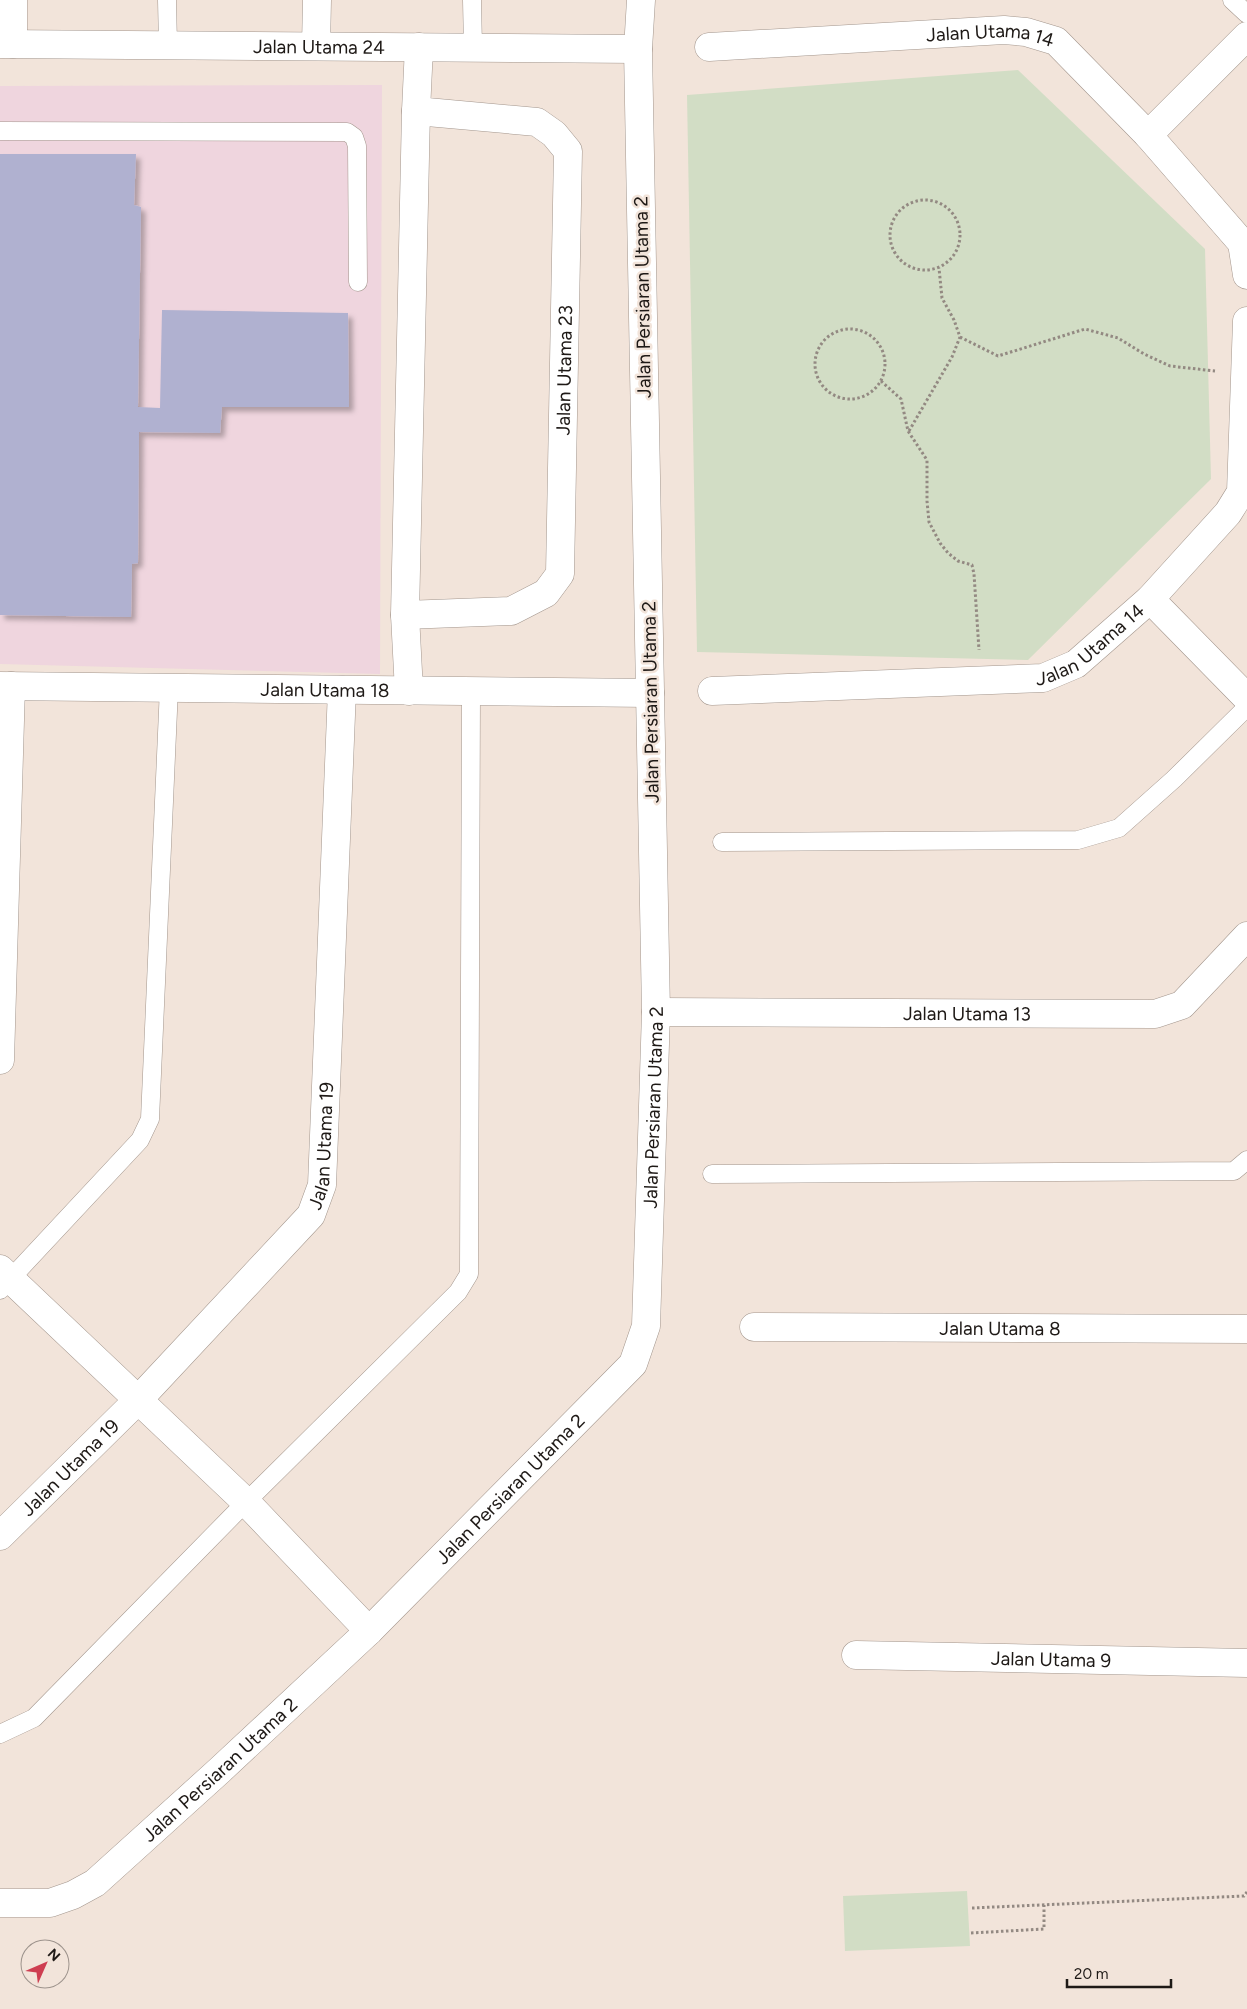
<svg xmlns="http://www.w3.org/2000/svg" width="1247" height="2009" font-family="Figtree,sans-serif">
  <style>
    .education { fill: #efd5de }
    .green { fill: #d2ddc5 }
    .building { fill: #b0b1d0; filter: url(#shadow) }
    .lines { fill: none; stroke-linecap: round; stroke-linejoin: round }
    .lane-casing { stroke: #a3968d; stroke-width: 19 }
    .street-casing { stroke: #a3968d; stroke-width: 29 }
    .path { stroke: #938982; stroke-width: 3; stroke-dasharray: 2.5 2.5; stroke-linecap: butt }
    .lane { stroke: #fff; stroke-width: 18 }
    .street { stroke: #fff; stroke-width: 28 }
    .labels { text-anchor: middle; stroke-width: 5; stroke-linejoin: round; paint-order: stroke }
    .street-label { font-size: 19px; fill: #1e1916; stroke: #f2e4da }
  </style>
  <defs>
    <filter id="shadow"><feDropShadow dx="4.5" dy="4.5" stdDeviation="2.5" flood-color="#0004"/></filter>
  </defs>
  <rect width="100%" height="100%" fill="#f2e4da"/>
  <polygon class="education" points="382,85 380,674 0,664 0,86"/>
  <g class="green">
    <polygon points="1018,70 1205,249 1211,479 1028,660 697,652 687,95"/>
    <polygon points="967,1891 970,1946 845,1951 843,1896"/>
  </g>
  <polygon class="building" points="0,154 136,154 134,205 141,207 138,407 160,408 162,310 348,313 349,407 222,407 220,433 139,432 138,563 132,564 131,617 0,615"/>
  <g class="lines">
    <g class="lane-casing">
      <g id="lane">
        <polyline points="167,0 168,45"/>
        <polyline points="472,0 473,47"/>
        <polyline points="1232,0 1247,14"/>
        <polyline points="0,131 347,132 354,137 357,146 358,282"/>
        <polyline points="722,842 1078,840 1119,828 1174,779 1247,707"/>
        <polyline points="712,1174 1234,1171 1247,1160"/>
        <polyline points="0,1290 140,1140 150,1119 169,688"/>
        <polyline points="0,1734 34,1718 246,1502 458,1292 469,1274 471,691"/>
      </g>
    </g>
    <g class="street-casing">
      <g id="street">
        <polyline points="13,0 13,44"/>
        <path id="s1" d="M0,44L638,49"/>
        <polyline points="316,46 317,0"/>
        <path id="s2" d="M709,47L1004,30L1026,32L1056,41L1148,135L1242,243L1247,275"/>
        <polyline points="1148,135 1247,36"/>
        <polyline points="1150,599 1247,698"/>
        <polyline points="405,615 416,111"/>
        <path id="s3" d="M0,686L650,693"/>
        <path id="s4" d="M409,691L405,615L511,611L546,593L560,574L568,151L554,134L537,122L416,111L419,47"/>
        <path id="s5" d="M712,691L1043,678L1076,664L1150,599L1228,513L1241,492L1247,321"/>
        <path id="s6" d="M656,1012L1155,1014L1182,1005L1247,936"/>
        <polyline points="0,1060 11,686"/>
        <polyline points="0,1269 246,1502 369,1631"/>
        <path id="s7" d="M754,1327L1247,1329"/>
        <path id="s8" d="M0,1536L139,1399L311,1215L322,1185L342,690"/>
        <path id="s9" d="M856,1655L1247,1663"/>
        <path id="s10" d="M0,1903H50L73,1895L95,1883L220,1770L369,1631L633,1364L646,1326L656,1012L638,49L641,0"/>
      </g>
    </g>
    <g class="path">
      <circle cx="925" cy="235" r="35"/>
      <circle cx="850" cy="364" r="35"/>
      <polyline points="960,337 998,356 1085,329 1118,338 1144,354 1170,366 1215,371"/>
      <polyline points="881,381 901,399 908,431 927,460 927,501 929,522 940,543 948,553 958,561 972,565 974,574 979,650"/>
      <polyline points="909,431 952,357 960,337 954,320 942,298 939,268"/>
      <polyline points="972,1908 1244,1896 1247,1892"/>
      <polyline points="971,1933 1044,1929 1044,1905"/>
    </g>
    <use href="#lane" class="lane"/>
    <use href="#street" class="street"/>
  </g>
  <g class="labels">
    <g class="street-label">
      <text dy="7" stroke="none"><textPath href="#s2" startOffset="282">Jalan Utama 14</textPath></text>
      <text dy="7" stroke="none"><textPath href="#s1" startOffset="319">Jalan Utama 24</textPath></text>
      <text transform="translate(642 297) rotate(-91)" y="7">Jalan Persiaran Utama 2</text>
      <text dy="7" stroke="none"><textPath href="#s4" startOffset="449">Jalan Utama 23</textPath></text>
      <text dy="7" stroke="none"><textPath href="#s5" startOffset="389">Jalan Utama 14</textPath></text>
      <text dy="7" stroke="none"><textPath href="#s3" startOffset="325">Jalan Utama 18</textPath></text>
      <text transform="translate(650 702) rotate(-91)" y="7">Jalan Persiaran Utama 2</text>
      <text dy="7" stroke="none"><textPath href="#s6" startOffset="311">Jalan Utama 13</textPath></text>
      <text dy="7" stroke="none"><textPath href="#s10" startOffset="1106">Jalan Persiaran Utama 2</textPath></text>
      <text dy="7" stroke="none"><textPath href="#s8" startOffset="518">Jalan Utama 19</textPath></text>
      <text dy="7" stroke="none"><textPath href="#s7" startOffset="246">Jalan Utama 8</textPath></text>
      <text dy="7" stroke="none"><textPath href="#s8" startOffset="98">Jalan Utama 19</textPath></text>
      <text dy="7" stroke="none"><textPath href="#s10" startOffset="672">Jalan Persiaran Utama 2</textPath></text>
      <text dy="7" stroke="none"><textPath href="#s9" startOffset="195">Jalan Utama 9</textPath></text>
      <text dy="7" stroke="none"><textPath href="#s10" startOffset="268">Jalan Persiaran Utama 2</textPath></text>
    </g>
  </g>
  <g transform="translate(45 1964) rotate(45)"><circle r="24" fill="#f2e4da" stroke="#9d938c"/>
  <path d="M0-4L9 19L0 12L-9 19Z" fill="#ce3e51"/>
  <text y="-8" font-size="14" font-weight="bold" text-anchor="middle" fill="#1e1916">N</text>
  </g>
  <path d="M1067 1979v8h104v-8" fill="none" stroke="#1e1916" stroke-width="2.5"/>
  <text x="1074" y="1979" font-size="15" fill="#1e1916" stroke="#f2e4da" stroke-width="4" paint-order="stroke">20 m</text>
</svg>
